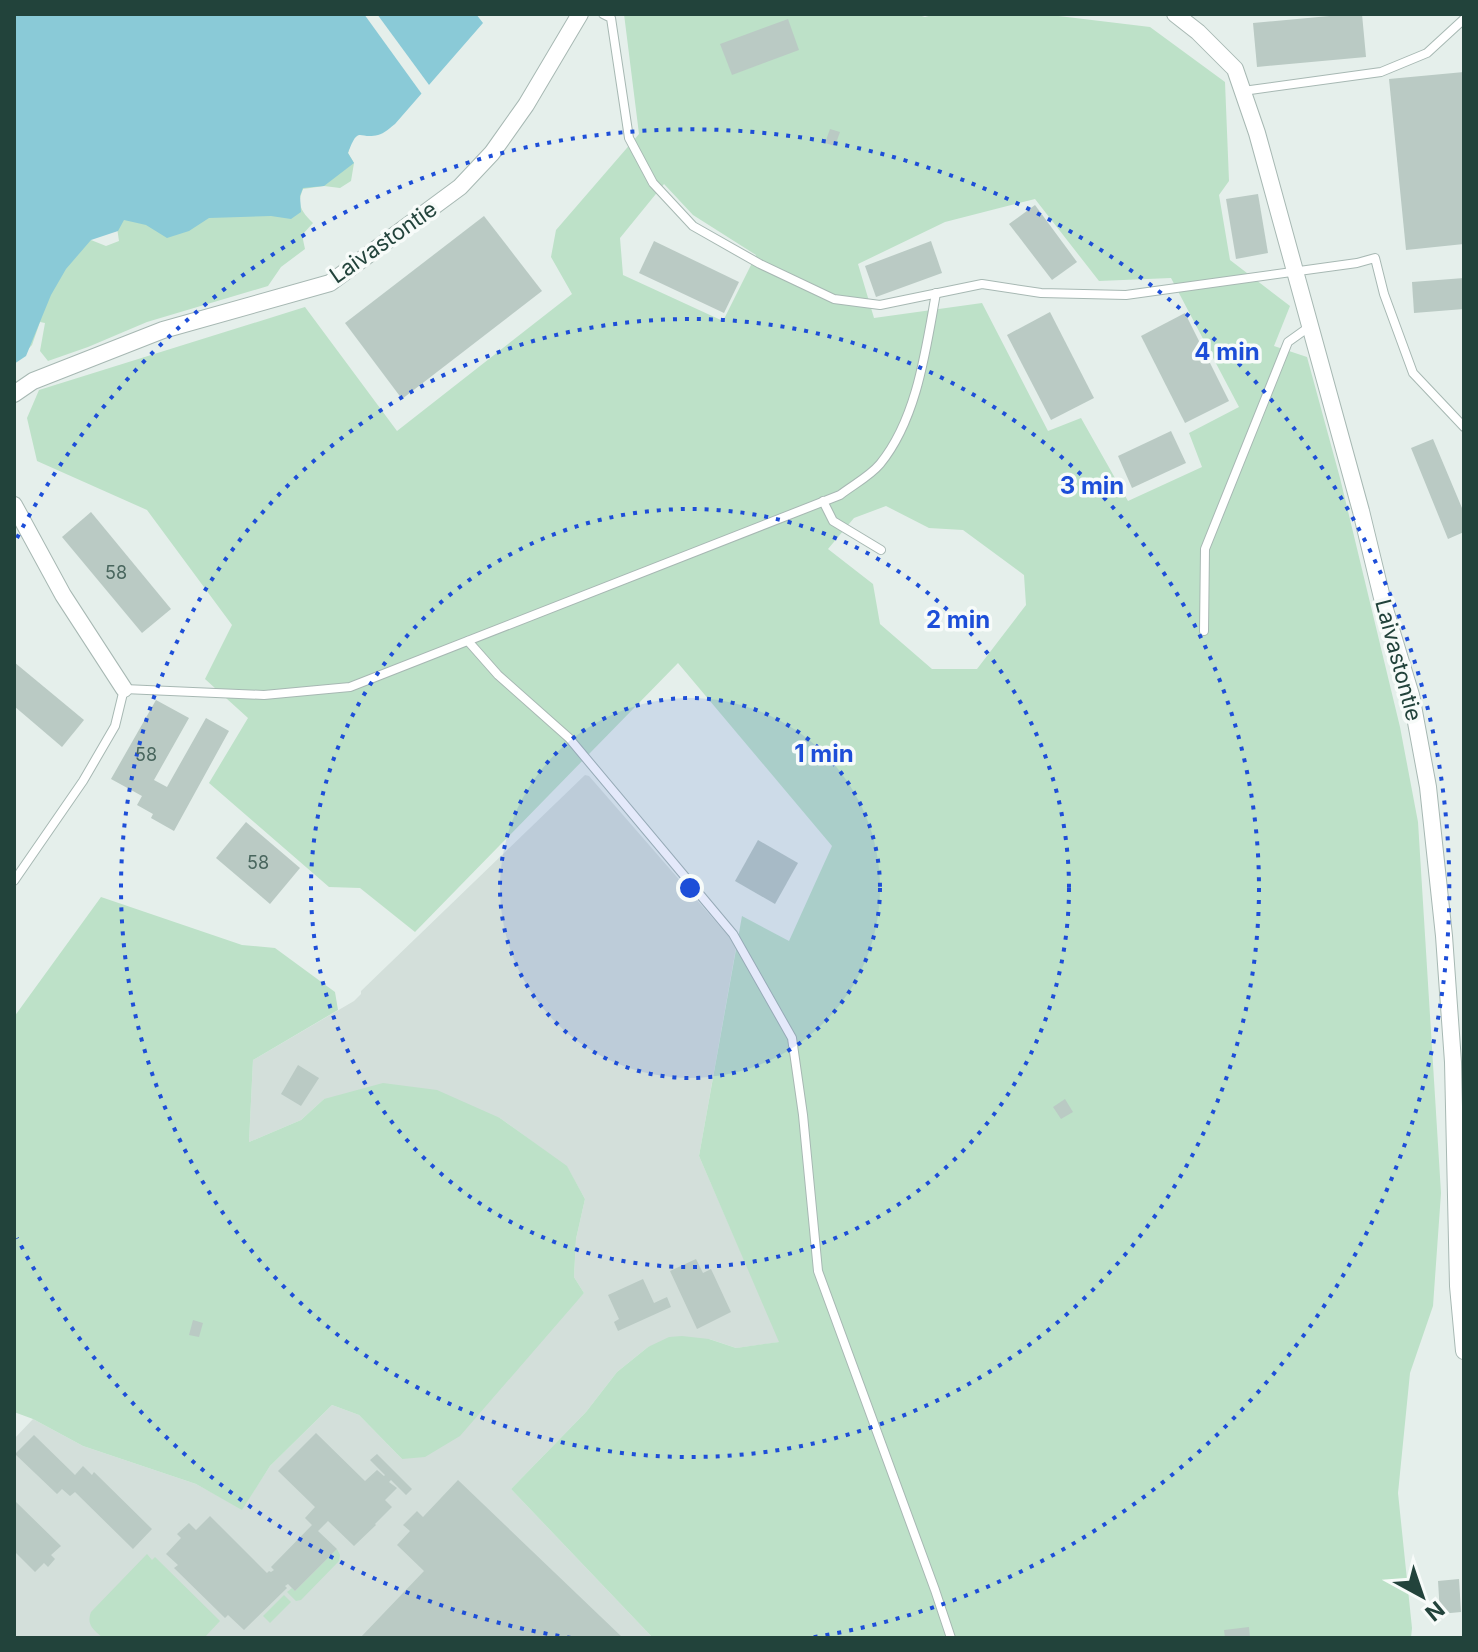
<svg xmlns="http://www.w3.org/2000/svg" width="1478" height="1652" font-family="Inter,sans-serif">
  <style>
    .built { fill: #d3dfda }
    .green { fill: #bde1c8; fill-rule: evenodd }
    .water { fill: #8acad7 }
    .pier { fill: #e5efeb }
    .building { fill: #bacac4 }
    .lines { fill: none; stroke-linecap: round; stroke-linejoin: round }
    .service-casing { stroke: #a7b8b3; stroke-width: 10 }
    .minor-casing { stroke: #a7b8b3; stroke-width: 18 }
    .service { stroke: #fff; stroke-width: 8 }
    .minor { stroke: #fff; stroke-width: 16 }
    .ring { fill: none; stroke: #1d4ed8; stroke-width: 4; stroke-dasharray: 4 8 }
    .labels { text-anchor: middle; stroke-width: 7; stroke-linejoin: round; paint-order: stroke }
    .number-label { font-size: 18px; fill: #48655d }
    .street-label { font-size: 22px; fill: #22433b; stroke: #f7fbf9 }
    .centre { fill: #1d4ed8; stroke: #f7fbf9; stroke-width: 4 }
    .ring-label { font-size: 24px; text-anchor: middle; font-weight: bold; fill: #1d4ed8; stroke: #f7fbf9; stroke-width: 7; stroke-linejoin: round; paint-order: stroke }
  </style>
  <rect width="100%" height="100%" fill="#e5efeb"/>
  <polygon class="built" points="585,775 589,776 730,938 736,948 699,1156 780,1342 736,1348 709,1339 648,1347 617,1372 586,1412 511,1489 653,1638 14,1638 14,1439 33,1419 83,1446 196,1484 242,1509 270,1466 332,1405 359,1415 402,1459 584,1293 574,1277 576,1239 585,1199 567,1167 500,1118 324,1099 301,1120 249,1142 253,1060 354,1001 361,994 361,991"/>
  <g class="green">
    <path d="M624,14H915L925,17L936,14H1042L1150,27L1225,82L1229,181L1219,195L1230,260L1290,306L1274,346L1307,357L1340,478L1400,727L1418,822L1441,1193L1433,1306L1410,1373L1398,1493L1412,1628L1411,1638H653L511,1489L586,1412L617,1372L648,1347L669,1337L682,1336L709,1339L736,1348L779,1342L699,1156L742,916L789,941L832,846L678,663L415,932L360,888L329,887L209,783L248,718L205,679L232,625L147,510L37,461L27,418L39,390L305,307L397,431L572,294L551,257L556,230L639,134ZM664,184L693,215L756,255L723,321L623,275L620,238ZM1035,199L1099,281L1171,278L1239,407L1189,433L1202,467L1128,501L1081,418L1048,431L982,303L874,318L858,264L945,222ZM886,506L929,528L963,530L1024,575L1026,605L977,669H932L880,624L873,584L828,549L854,518Z"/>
    <path d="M331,131L378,135H358L352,140L348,153L354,163L351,181L340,188L324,186L303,189C296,205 302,212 313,223L302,235L305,249L281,267L268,286L147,322L88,347L48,361L40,351L45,323L40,322L32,345L14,364V303L70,215L91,240L106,246L119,241L116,221Z"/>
    <polygon points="101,897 242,945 275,948 335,992 338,1010 253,1060 249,1142 301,1120 324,1099 383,1083 437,1090 500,1118 567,1166 585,1199 576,1239 574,1277 584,1293 460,1436 425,1457 402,1459 359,1415 332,1405 270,1466 242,1510 196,1484 83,1446 33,1419 14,1412 14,1017"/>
    <polygon points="337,1549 340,1555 339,1561 301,1600 296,1601 287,1592 292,1588 295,1591"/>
    <path d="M147,1554L152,1560L155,1557L220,1621L204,1638H103C94,1630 86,1625 91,1612Z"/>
    <polygon points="284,1595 291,1602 270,1623 263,1616"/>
  </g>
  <path class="water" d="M14,14H476L483,23L395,124C391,127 384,134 378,135C358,140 359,124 348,153L354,163L324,186L303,188L300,196L301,212L291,219L271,216L209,218L189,231L167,238L146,225L124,220L118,231L91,240L66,269L51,295L26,356L14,364Z"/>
  <polygon class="pier" points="364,14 377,14 432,89 424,97"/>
  <g class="building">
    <polygon points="1351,14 1362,14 1366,57 1257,67 1253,23"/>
    <polygon points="788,19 799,50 732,75 720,44"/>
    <polygon points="1464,72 1464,244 1406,250 1389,79"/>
    <polygon points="830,129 840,132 835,146 825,143"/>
    <polygon points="1258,194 1268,253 1236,259 1226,199"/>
    <polygon points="1035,205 1077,262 1052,280 1009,224"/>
    <polygon points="484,216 542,291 402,399 345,323"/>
    <polygon points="654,241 739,282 724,313 639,273"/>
    <polygon points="931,241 942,273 876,297 865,266"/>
    <polygon points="1464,278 1464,309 1414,313 1412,282"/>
    <polygon points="1050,312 1094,398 1051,420 1007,335"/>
    <polygon points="1185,313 1229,401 1185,423 1141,336"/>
    <polygon points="1171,431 1186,463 1132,488 1118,456"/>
    <polygon points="1433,439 1462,508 1464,507 1464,532 1448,539 1411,448"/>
    <polygon points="91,512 171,609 142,633 62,537"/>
    <polygon points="14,662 84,720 62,747 14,706"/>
    <polygon points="156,700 189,718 154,780 167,787 206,718 229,731 174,831 151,818 153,814 137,805 142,796 111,779"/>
    <polygon points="246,822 300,868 270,904 216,858"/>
    <polygon points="758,840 798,863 775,904 735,881"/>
    <polygon points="298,1065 319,1078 301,1106 281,1094"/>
    <polygon points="1065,1099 1073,1112 1061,1119 1053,1107"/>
    <polygon points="696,1259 703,1273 711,1269 731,1312 697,1329 670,1271"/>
    <polygon points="643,1279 654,1303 667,1297 671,1307 618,1331 614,1322 619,1319 608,1295"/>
    <polygon points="193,1320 203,1323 199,1337 189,1335"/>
    <polygon points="316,1433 365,1481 377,1470 384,1476 385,1475 370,1460 377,1454 412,1489 406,1495 391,1480 389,1482 397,1488 385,1500 392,1507 375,1524 376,1525 354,1546 328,1521 318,1531 337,1549 295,1591 288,1584 285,1586 287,1588 244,1630 228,1615 225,1618 174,1568 178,1565 166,1554 181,1538 177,1534 189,1523 196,1530 210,1516 267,1573 269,1571 271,1572 274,1570 271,1567 312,1525 305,1518 315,1507 278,1471"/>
    <polygon points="34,1435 75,1475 83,1466 92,1475 94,1472 152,1529 133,1549 75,1492 70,1496 62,1489 57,1494 15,1454"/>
    <polygon points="458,1480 623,1638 360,1638 424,1571 397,1545 410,1531 403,1525 417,1511 423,1517"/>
    <polygon points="16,1502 61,1546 51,1555 55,1559 48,1567 44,1563 35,1572 14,1551 14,1504"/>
    <polygon points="1459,1579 1461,1612 1440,1614 1438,1581"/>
    <polygon points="1249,1627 1250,1638 1225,1638 1224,1630"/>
  </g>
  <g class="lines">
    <g class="service-casing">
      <g id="service">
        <polyline points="603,14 611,18 629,138 653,183 693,226 760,264 834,299 880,305 982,284 1041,293 1126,295 1357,263 1375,258 1384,294 1413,373 1464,427"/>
        <polyline points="1243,91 1381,72 1427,53 1464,19"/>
        <polyline points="823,501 833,521 881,550"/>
        <polyline points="1204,631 1205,549 1288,342 1309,327"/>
        <polyline points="468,641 498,675 569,738 733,934 792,1038 803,1115 818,1271 935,1590 951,1638"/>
        <path d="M14,881L83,781L115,726L124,689L264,695L350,687L840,495C853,485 870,476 880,464C917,419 926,349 936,293"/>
      </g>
    </g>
    <g class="minor-casing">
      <g id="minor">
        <polyline points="1175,14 1198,32 1235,69 1257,133 1361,511 1384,606 1411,695 1428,787 1444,936 1453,1062 1458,1286 1464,1351"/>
        <polyline points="14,394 33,381 163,330 330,283 460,187 492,153 526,105 580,14"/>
        <polyline points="14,505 63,595 124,689"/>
      </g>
    </g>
    <use href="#service" class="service"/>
    <use href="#minor" class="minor"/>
  </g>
  <circle cx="690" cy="888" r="190" fill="#1d4ed8" fill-opacity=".12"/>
  <g class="ring">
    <circle cx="690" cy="888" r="190"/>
    <circle cx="690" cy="888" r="379"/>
    <circle cx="690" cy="888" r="569"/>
    <path d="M571 1638A759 759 0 0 1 17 1238M17 538A759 759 0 1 1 809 1638"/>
  </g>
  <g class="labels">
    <g class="number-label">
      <text x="116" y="579">58</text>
      <text x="146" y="761">58</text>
      <text x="258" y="869">58</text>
    </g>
    <g class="street-label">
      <text transform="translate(383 242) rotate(-35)" y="8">Laivastontie</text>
      <text transform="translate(1399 660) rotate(75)" y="8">Laivastontie</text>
    </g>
  </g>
  <circle cx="690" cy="888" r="12" class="centre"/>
  <g class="ring-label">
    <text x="1227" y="360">4 min</text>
    <text x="1092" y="494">3 min</text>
    <text x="958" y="628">2 min</text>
    <text x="824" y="762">1 min</text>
  </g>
  <rect width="1478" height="1652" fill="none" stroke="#22433b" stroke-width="32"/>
  <g transform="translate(1422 1596) rotate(140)" stroke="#f7fbf9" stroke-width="6" paint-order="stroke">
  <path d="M0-6L14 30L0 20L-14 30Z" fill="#22433b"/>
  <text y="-12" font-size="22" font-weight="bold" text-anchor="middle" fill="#22433b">N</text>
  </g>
</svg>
